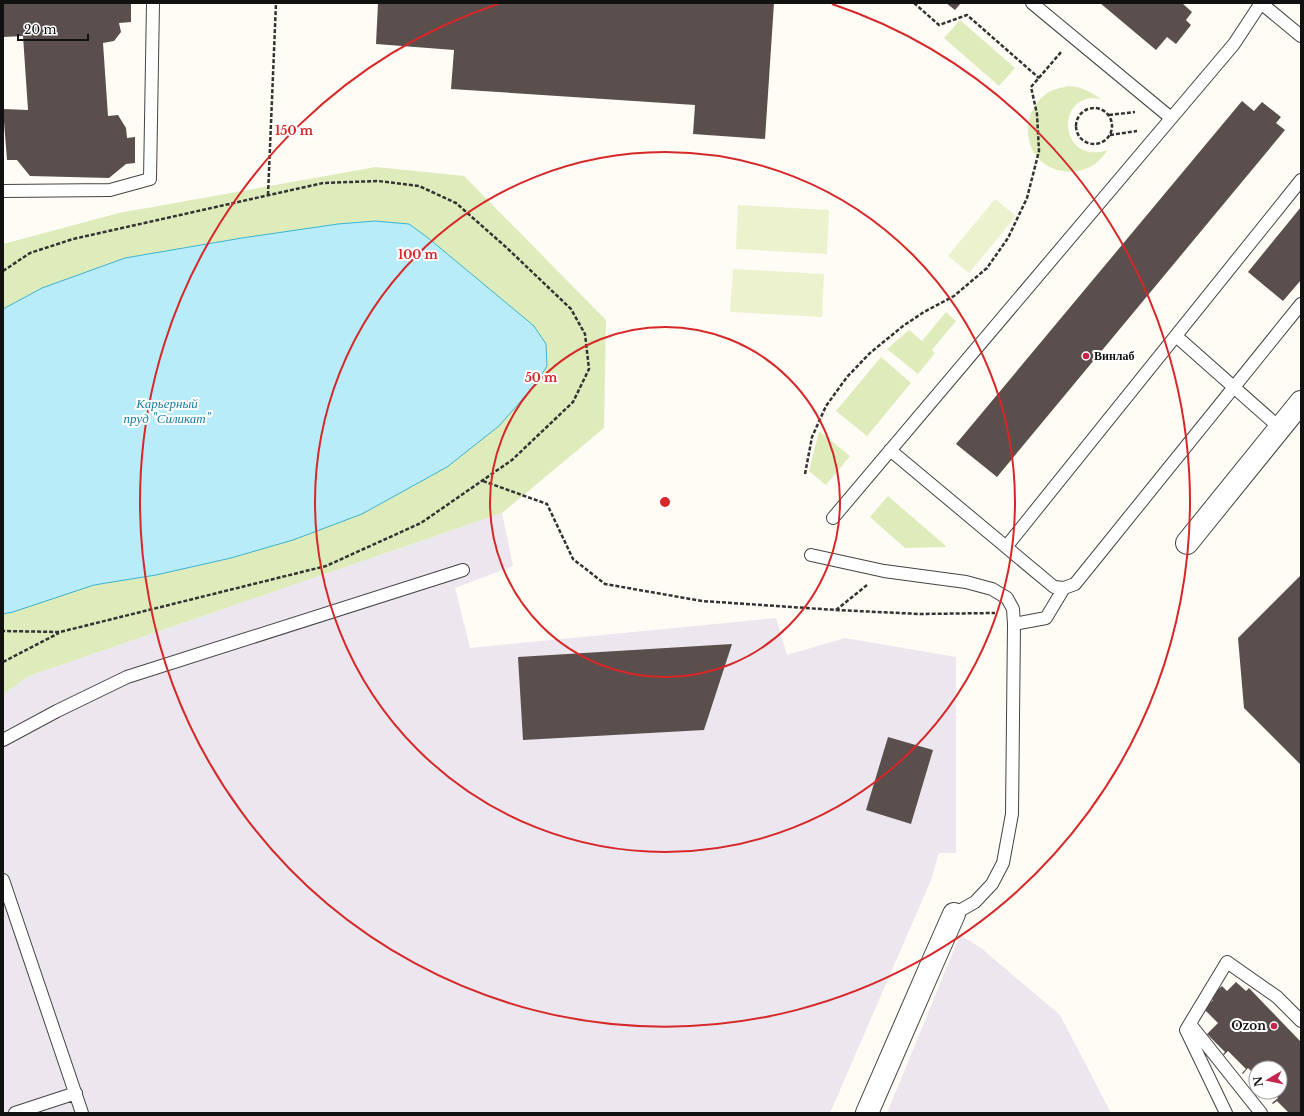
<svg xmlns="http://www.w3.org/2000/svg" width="1304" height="1116" font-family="'Libre Baskerville',serif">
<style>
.industrial{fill:#ece6ef}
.green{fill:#deecbc}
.pitch{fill:#edf2ce}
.water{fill:#b8ecf8;stroke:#3db2d1}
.building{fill:#5a4f4d}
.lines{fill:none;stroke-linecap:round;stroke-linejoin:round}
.service-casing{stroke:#444;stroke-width:14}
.minor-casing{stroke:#444;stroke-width:24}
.path{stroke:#333;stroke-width:2.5;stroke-dasharray:4 2;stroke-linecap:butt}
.service{stroke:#fff;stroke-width:12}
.minor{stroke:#fff;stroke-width:22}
.ring{fill:none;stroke:#d62828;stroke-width:2}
.poi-dot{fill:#c6244a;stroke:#fff;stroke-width:1.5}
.labels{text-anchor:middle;stroke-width:4;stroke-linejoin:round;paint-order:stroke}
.poi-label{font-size:12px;font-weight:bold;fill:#111;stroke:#fff;text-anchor:start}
.water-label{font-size:13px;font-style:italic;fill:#157ea0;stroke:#fff}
.centre{fill:#d62828;stroke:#fff;stroke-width:2}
.ring-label{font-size:12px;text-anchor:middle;font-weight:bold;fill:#d62828;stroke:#fff;stroke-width:4;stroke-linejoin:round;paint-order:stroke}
</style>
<rect width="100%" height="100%" fill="#fffbf5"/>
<path class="industrial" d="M502,513L513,566L455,588L470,648L776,618L787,655L845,638L956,657V853H939L931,880L830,1113H3V694L29,676Z
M960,935L981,948L1060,1015L1111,1113H887Z"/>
<path class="green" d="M960,20L1015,68L999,86L944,38Z
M1068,86C1082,87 1090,91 1101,99C1098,99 1094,98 1091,98C1054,103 1063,165 1108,150C1103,156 1098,163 1090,167C1073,176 1050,172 1037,157C1022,137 1026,109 1046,94C1053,89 1060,88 1068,86Z
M376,167L464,176L606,320L604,428L502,513L29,676L3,694V244L119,213Z
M946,312L956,321L932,350L935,353L918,374L887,349L909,330L922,341Z
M881,357L911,383L867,436L836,411Z
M819,431L850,456L826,485L809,471Z
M888,496L947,547L905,548L870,517Z"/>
<path class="pitch" d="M995,199L1016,216L969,273L948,256Z
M738,205L829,210L827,254L736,249Z
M733,269L824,274L822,317L730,312Z"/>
<path class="water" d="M375,221L409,224L427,237L534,326L546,344L547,366L535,385L499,426L447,467L362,514L293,540L231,558L156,575L94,585L13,612L3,614V309L42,288L125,258L242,238L338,224Z"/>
<path class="building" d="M3,3H131V22L119,23L121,32L114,41L103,43L108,116L118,115L126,128L127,138L135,137V163L126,164L109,178L30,176L17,160H7L3,109L28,110L23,36L3,37Z
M378,3H774L765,139L693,134L695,105L451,89L454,50L376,44Z
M946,3H961L955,10Z
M1100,3H1182L1192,12L1186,20L1191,25L1176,44L1167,37L1156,50Z
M1242,101L1254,111L1262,102L1281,117L1276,123L1285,130L997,477L956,444Z
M1301,207V280L1283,301L1248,272Z
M1301,575V765L1244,708L1238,638Z
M732,644L704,730L523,740L518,657Z
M888,737L933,750L911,824L866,810Z
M1236,982L1246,991L1249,988L1301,1042V1113H1289L1277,1101L1273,1104L1272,1103L1278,1098L1272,1092H1280V1068H1256V1076L1248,1068L1243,1074L1242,1073L1246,1069L1228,1051L1224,1055L1223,1054L1225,1052L1207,1034L1218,1023L1204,1009L1213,1000L1210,997L1222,986L1227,991Z"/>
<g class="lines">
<g class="service-casing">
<path id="service" d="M1032,3L1171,118
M1261,3L1301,36
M3,191L110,190L150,179L153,3
M1176,336L1280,428
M890,450L1054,587L1064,588L1075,584L1301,304
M833,518L1234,44L1261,3
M1006,547L1301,180
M811,555L884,571L966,582L992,589L1007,598L1013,609L1014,624
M3,740L57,711L127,677L463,570
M3,880L82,1113
M954,914L975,902L992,884L1003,863L1012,814L1014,624L1046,618L1064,588
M1190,1024L1261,1113
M15,1113L76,1093
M1226,1113L1186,1030L1227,962L1277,997L1301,1021"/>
</g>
<g class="minor-casing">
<path id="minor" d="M1187,543L1301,402
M867,1113L931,966L954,914"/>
</g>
<path class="path" d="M914,3L939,25L967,15L1039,78
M1076 126a18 18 0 1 1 36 0a18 18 0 1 1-36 0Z
M1109,115L1135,112
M1110,135L1137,131
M268,195L276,3
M3,271L30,253L73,239L323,183L378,181L419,186L456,203L507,248L571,309L585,334L589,369L573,402L512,460L421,523L326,566L60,632L3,631
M805,474L812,437L826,406L847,377L870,353L903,326L924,312L954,296L987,268L1008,238L1027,198L1039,151L1037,114L1031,87L1062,51
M483,481L547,504L573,559L605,584L702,601L836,610L920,614L995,613
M836,610L867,585
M3,662L59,633"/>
<use href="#service" class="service"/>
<use href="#minor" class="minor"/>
</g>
<g class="ring">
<circle cx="665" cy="502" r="175"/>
<circle cx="665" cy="502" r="350"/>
<path d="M832 4A525 525 0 1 1 498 4"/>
</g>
<g class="poi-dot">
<circle cx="1086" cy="356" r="4"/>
<circle cx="1274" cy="1026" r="4"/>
</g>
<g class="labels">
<g class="poi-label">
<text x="1094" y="360">Винлаб</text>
<text x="1266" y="1030" text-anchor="end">Ozon</text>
</g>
<g class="water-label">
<text x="167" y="408">Карьерный<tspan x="167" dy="15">пруд "Силикат"</tspan></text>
</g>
</g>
<circle cx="665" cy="502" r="6" class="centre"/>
<g class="ring-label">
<text x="294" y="135">150 m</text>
<text x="418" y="259">100 m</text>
<text x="541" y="382">50 m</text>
</g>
<rect width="1304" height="1116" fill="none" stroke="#111111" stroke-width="8"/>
<g transform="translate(1268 1080) rotate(261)"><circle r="19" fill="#ffffff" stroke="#a0a0a0"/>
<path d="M0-3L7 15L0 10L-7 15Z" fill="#c6244a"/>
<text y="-6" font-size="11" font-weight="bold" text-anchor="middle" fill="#111111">N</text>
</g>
<path d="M18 34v6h70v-6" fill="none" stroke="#111111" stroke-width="2"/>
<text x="24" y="34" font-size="12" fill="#111111" stroke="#ffffff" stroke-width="3" paint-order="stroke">20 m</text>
</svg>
